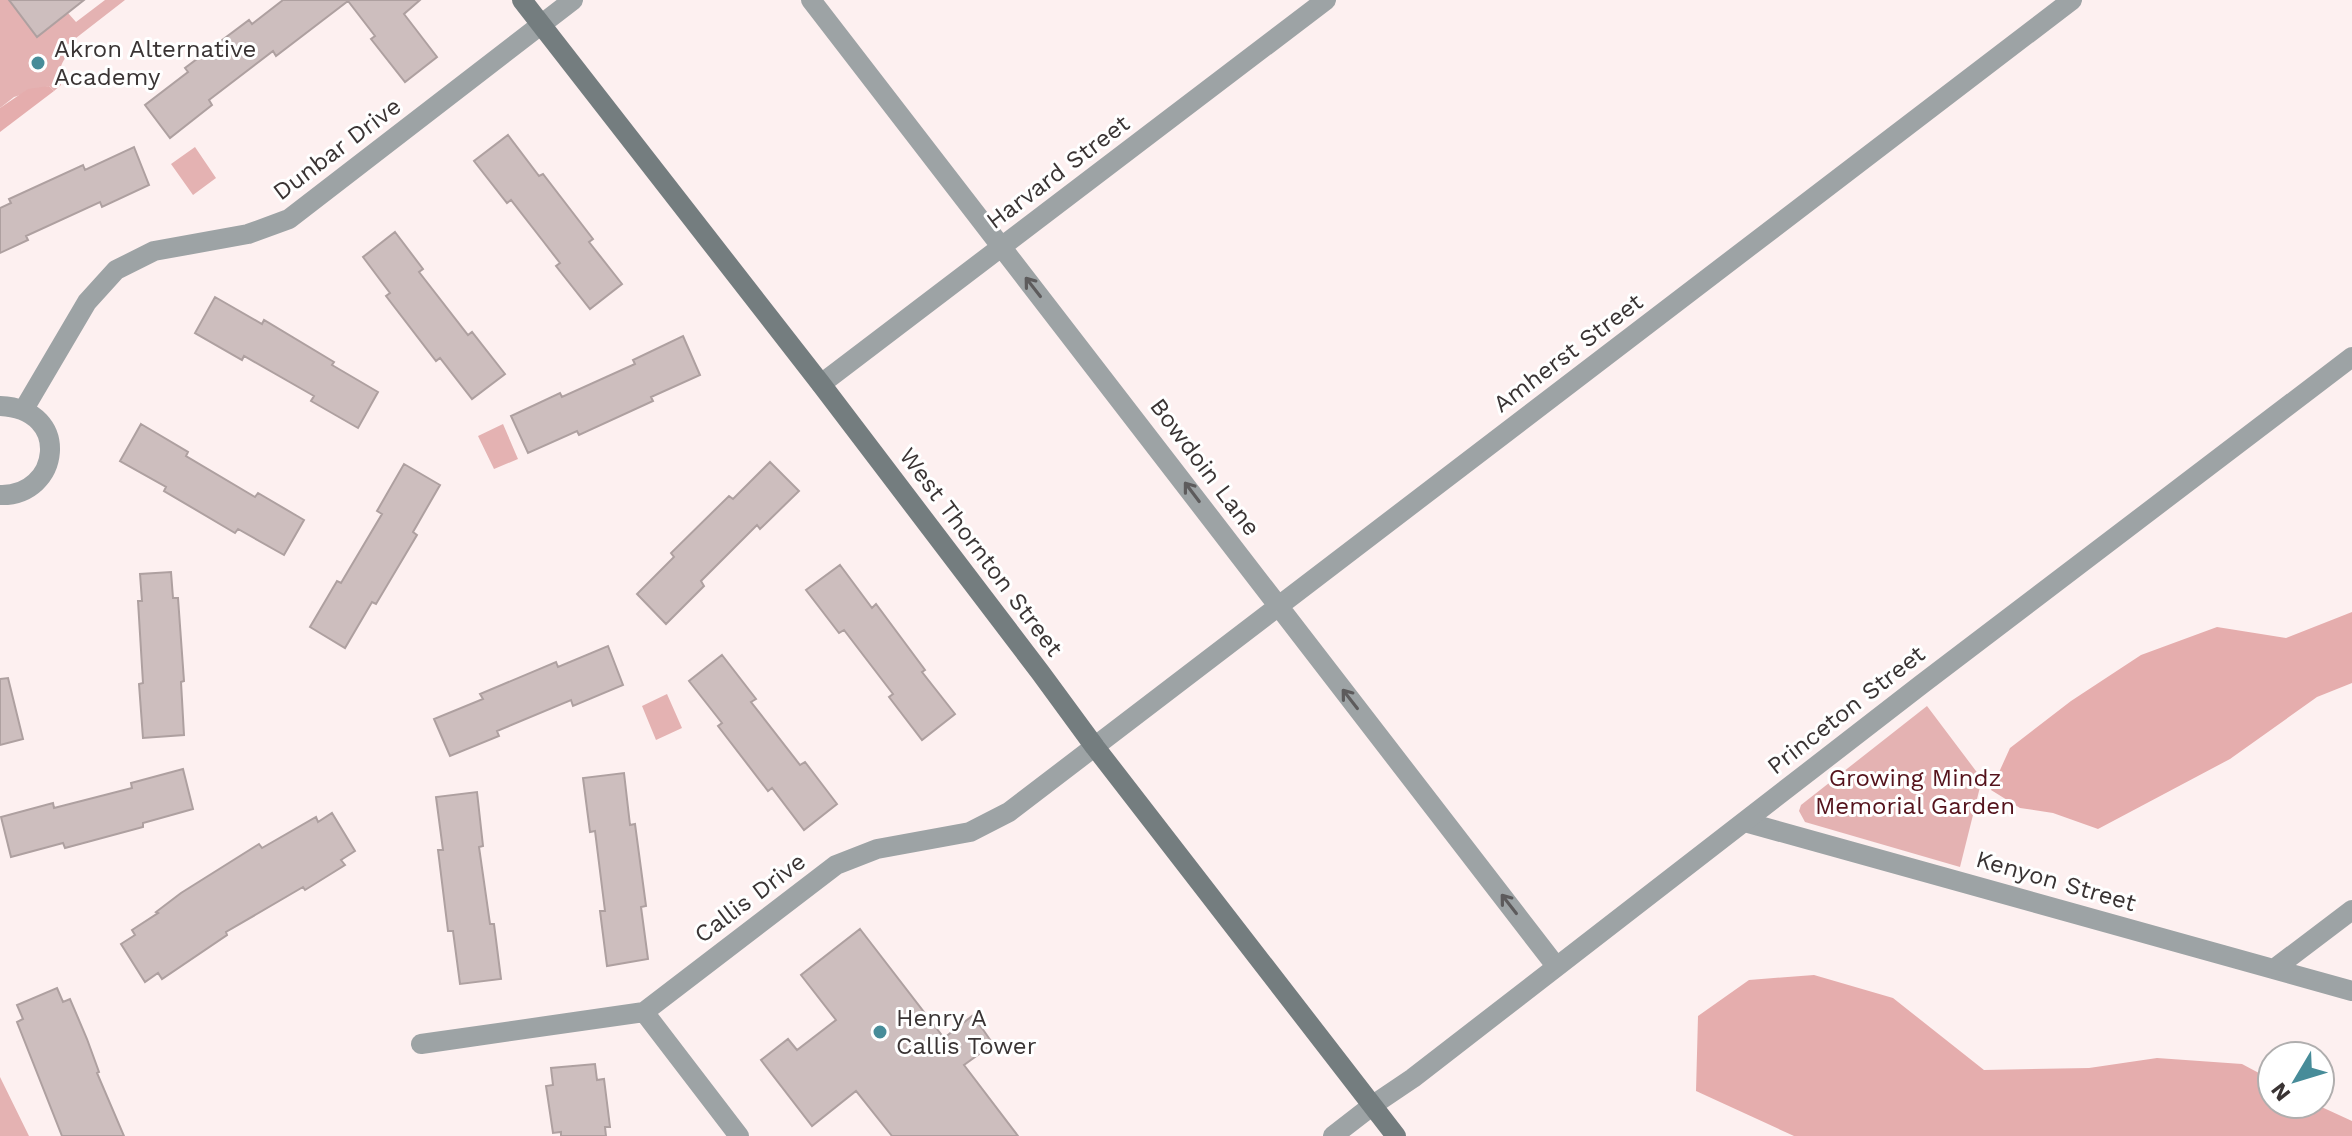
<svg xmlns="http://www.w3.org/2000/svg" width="2352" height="1136" font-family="'Work Sans',sans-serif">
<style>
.green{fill:#e4b2b2}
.forest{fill:#e5adad}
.building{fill:#cdbebe;stroke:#aea0a0;stroke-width:2}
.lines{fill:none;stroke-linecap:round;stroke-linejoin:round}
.minor{stroke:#9da3a5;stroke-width:20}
.tertiary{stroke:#9da3a5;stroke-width:20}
.secondary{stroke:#747d7f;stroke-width:20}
.oneway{stroke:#5d5b5c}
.poi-dot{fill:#478c99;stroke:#fff;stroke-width:3}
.labels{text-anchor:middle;stroke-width:6;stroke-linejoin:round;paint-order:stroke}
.poi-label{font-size:24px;fill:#3a3434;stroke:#fff;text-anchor:start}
.street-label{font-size:24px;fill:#3a3434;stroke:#fff}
.park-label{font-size:24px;fill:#55131c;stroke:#fff}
</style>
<rect width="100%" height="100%" fill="#fdf0f0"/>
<path class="green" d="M0,0H9L37,37L68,13L76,22L105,0H125L67,45L71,51C61,62 57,71 61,85L54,91L49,86L14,97L0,108Z
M195,147L216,178L193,195L171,164Z
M503,424L518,459L494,469L478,436Z
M667,694L682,728L656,740L642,706Z
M1927,706L1982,779L1960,867L1805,822L1799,811L1801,805Z
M0,1077L29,1136H0Z"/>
<path class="forest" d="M49,86L54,91L0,132V108L28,89Z
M2352,612V683L2317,697L2230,759L2098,829L2053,813L2020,808L1991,790L2010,748L2071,701L2141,655L2217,627L2286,638Z
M1814,975L1893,998L1984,1070L2089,1068L2157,1058L2242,1064L2272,1080V1104H2315L2352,1121V1136H1794L1696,1091L1698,1016L1749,980Z"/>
<path class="building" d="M9,0H84L37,37Z
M283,0H420L404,14L437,57L405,82L371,39L375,36L348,1L276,56L273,51L209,100L212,105L170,138L145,105L188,72L185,68L249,20L252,24Z
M508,135L539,176L543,174L593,239L589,242L622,284L590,309L556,266L560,263L543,241L511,200L507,203L474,161Z
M134,147L149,185L102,207L100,202L26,236L28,240L0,253V208L11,203L9,199L83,165L85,170Z
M395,232L423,269L419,272L468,335L472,332L505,374L472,399L440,358L436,361L386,296L390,293L363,257Z
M215,297L262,324L264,320L334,362L332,365L378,392L358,428L311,401L314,396L244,356L242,360L195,333Z
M683,336L700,375L651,397L653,401L579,435L577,431L528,453L511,416L560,393L562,397L635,364L633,360Z
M141,424L188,452L186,456L255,497L258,493L304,520L284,555L238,529L235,533L164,491L166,487L120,461Z
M770,462L799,491L760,529L757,525L701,581L704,586L666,624L637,594L674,557L671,553L729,496L733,499Z
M404,464L440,485L413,532L417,535L376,604L372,602L345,648L310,627L337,581L341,583L382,514L377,511Z
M840,565L872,608L876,604L925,670L922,672L955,714L922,740L889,697L893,694L844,630L839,633L806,590Z
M171,572L173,598H178L184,681L181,682L184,735L143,738L139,684L143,683L138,601H142L140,574Z
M608,646L623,685L573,706L571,700L497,731L499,736L450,756L434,719L483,699L480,694L556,662L558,667Z
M722,655L756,699L751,702L800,765L805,762L837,804L804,830L772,788L768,791L718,726L722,723L689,681Z
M8,678L23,739L0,745V679Z
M183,769L193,809L143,823V827L65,848L63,843L11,857L1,817L53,803L54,808L132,788L131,783Z
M624,773L630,825L635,824L646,906L641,907L648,959L607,966L600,911H605L595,831L590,832L583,778Z
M477,792L483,846L479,847L490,924H494L501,979L460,984L453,931H448L438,850H443L436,797Z
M332,813L355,851L341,860L345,865L305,890L303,887L226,932L227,935L162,979L158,973L145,982L121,944L135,935L132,930L158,913L156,912L181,893L259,844L262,848L316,817L318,822Z
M860,929L944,1038L972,1016L984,1031L993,1044L964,1065L1018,1136H892L856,1091L812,1126L761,1060L788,1039L797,1050L836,1020L801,975Z
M57,988L63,1002L70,999L87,1039L99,1072L97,1073L124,1136H62L17,1022L23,1019L17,1005Z
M595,1064L597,1080L604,1079L610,1127H605L606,1136H561V1132L553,1133L546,1086L553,1085L551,1068Z"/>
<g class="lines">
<path class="minor" d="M811,0L1556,966
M821,384L1326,0
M0,406C73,409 60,497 0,495
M24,409L87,302L116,270L154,251L248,234L289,219L573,0
M1745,822L2352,991
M2274,969L2352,910
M644,1012L739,1136
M421,1044L644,1012L836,865L877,849L970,832L1009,812L2072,0
M1333,1136L1373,1105"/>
<path class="tertiary" d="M1373,1105L1413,1078L1922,684L2352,357"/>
<path class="secondary" d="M522,0L821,384L1040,672L1095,747L1396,1136"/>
</g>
<defs><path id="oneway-shaft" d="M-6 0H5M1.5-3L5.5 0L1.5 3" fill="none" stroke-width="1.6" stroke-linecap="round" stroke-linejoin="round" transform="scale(2)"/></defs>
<g class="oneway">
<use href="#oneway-shaft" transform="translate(1033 287) rotate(-128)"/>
<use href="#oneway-shaft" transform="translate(1192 492) rotate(-127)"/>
<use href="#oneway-shaft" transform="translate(1350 699) rotate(-128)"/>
<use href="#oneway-shaft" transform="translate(1509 904) rotate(-128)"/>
</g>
<g class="poi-dot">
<circle cx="38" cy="63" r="8"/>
<circle cx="880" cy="1032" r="8"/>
</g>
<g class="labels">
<g class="poi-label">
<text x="54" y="57">Akron Alternative<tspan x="54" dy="28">Academy</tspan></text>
<text x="896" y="1026">Henry A<tspan x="896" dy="28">Callis Tower</tspan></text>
</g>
<g class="street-label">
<text transform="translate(337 149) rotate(-37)" y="8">Dunbar Drive</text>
<text transform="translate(1058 172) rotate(-37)" y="8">Harvard Street</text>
<text transform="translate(1568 353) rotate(-37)" y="8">Amherst Street</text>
<text transform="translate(1205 467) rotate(53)" y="8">Bowdoin Lane</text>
<text transform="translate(981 552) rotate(53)" y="8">West Thornton Street</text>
<text transform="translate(1846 710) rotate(-38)" y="8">Princeton Street</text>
<text transform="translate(2056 881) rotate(16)" y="8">Kenyon Street</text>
<text transform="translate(750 898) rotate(-37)" y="8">Callis Drive</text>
</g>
<g class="park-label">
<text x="1915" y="786">Growing Mindz<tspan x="1915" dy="28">Memorial Garden</tspan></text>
</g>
</g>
<g transform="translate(2296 1080) rotate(232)"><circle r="38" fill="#ffffff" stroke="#b0aeae" stroke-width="2"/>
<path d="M0-6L14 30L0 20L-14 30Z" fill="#478c99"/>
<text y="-12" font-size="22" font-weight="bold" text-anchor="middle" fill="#3a3434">N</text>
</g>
</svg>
